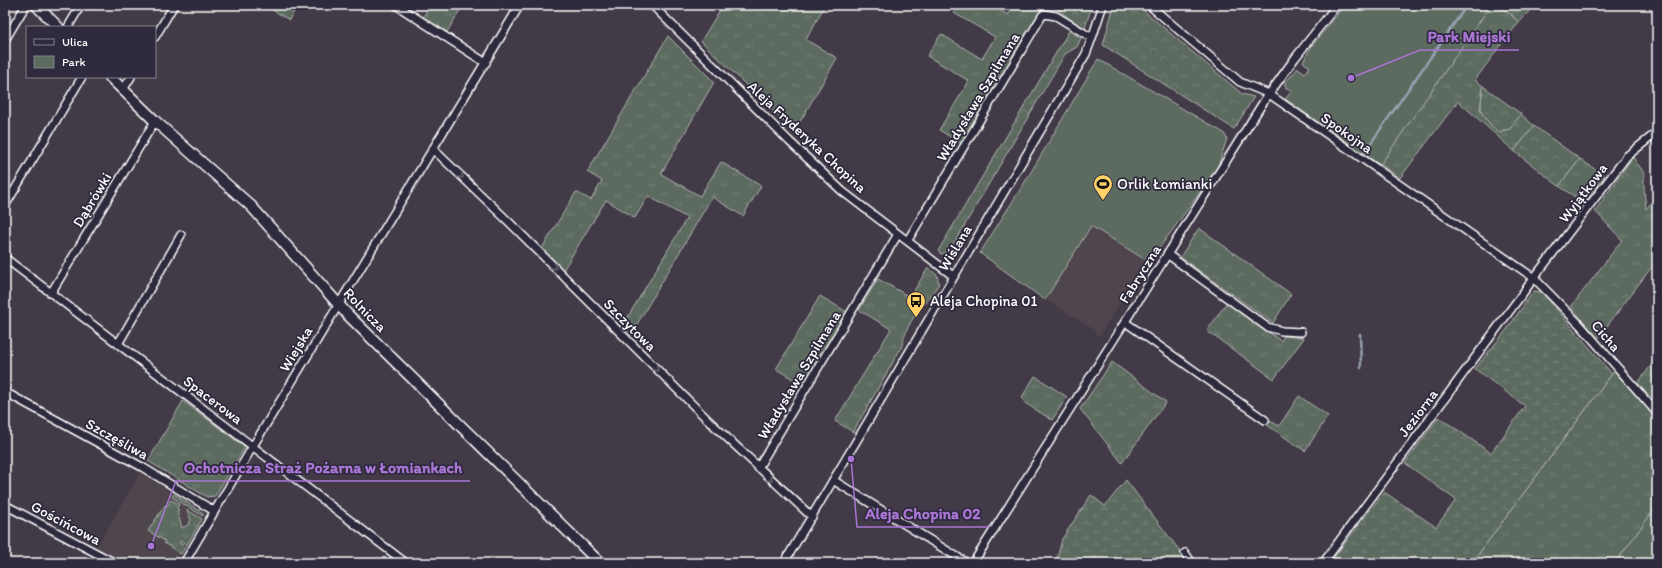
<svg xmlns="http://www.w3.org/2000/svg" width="1662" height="568" font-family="Itim,sans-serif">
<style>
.built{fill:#50454e}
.grass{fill:url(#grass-tufts);stroke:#aeb4af}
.forest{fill:url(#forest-crowns);stroke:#aeb4af}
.wetland{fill:url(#wetland-marsh);stroke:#aeb4af}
.green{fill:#5c6a5f;stroke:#aeb4af}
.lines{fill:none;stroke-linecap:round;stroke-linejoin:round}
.stream{stroke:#95a1af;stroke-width:2.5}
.street-casing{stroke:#fff;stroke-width:10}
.secondary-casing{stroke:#fff;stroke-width:13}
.street{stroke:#2f2a3d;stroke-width:7}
.secondary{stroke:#2f2a3d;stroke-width:10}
.oneway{stroke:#6d6a77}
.labels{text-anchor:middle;stroke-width:3.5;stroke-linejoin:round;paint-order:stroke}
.street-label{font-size:15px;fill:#fff;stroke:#2f2a3d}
.poi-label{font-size:15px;fill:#fff;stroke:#2f2a3d;text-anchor:start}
.leader{fill:none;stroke:#a976d5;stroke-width:1.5}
.callout-dot{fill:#a976d5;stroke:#2f2a3d;stroke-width:1.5}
.callout-label{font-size:16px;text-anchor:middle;font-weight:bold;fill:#a976d5;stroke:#2f2a3d;stroke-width:3.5;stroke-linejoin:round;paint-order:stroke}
</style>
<defs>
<pattern id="grass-tufts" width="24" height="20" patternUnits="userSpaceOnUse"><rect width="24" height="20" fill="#5c6a5f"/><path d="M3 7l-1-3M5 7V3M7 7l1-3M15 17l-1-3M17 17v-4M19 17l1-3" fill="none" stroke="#748077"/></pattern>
<pattern id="forest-crowns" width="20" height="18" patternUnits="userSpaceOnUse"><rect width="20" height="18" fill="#5c6a5f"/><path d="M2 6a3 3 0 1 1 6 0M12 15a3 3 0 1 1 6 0" fill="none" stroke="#748077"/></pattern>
<pattern id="wetland-marsh" width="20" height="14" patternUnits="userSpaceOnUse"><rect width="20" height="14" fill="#5c6a5f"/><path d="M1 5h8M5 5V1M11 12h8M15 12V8" fill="none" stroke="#748077"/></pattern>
</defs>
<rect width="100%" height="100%" fill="#423a47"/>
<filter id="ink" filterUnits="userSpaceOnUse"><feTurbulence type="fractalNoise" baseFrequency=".025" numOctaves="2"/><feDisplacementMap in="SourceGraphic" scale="8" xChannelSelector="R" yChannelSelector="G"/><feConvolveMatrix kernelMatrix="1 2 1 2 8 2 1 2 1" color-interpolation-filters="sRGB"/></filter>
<g filter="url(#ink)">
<path class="built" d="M1091,226L1147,261L1099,336L1095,333V330L1045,299Z
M140,473L204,513L174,563H125L96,548Z"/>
<path class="grass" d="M267,5H298L289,20L266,6Z
M430,5H463L447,32L423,17Z
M723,5H825L806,40L837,58L794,132L701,41Z
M958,5H992L1008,15L1014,5L1041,6L1040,13L962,144L939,130L969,81L927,56L941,34L982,59L995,37L954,13Z
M1491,5C1502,5 1512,15 1519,23L1506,38L1475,80L1483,86L1480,110L1510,129L1521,114L1534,126L1514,151L1458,101L1400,178L1380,164Z
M668,36L714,82L661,174L700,196L721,162L761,186L743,216L712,197L629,338L620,330L687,218L648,196L635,218L606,200L562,272L541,250L576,192L591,200L602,181L587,172Z
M1633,157L1644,173V188L1646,209L1657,195V260L1598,338L1571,307L1622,240L1595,211Z
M1580,159L1605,176L1584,203L1559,186Z
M1199,228L1291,294L1273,323L1180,257Z
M928,268L937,275L939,284L925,303L921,304L907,329L901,348L853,432L835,421L891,329L859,310L878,279L910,297Z
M820,296L847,312L803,385L776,369Z
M1227,302L1281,341L1284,336L1304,338L1274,379L1207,331Z
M1657,357V406L1638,383Z
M1112,362L1166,402L1122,463L1080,409Z
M1615,370L1657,419V506L1615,563H1472Z
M1035,376L1067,397L1052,420L1025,403L1022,397Z
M1299,396L1328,416L1305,451L1267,425L1270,420L1279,426Z
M183,401L245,447L215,496L207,497L148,461Z
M174,494L203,513V516L172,497Z
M171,500L179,504L177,508L179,510L177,511L182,528L188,525L191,520L187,510L202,519L187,545L181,541L179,543L186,547L181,554L164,543L165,541L148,531L165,505L167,506Z"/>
<path class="forest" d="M1052,5H1092L1085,28L1070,19Z
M1114,5H1137L1242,94L1254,97L1234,129L1103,45Z
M1496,5H1537L1530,10L1519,23L1512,15Z
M1069,31L1081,38L1077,47L1065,54L949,252L941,254L938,251Z
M1483,86L1521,114L1510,129L1498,132C1478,112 1480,113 1483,86Z
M1534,126L1580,159L1559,186L1514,151Z"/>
<path class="wetland" d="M1534,291L1542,292L1612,374L1472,563H1338L1333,559L1384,492L1436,527L1456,500L1405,463L1439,417L1491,453L1525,406L1475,369L1505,332Z
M1126,480L1189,563H1060L1057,559L1062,539L1091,495L1105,506Z"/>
<path class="green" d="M1345,5H1491L1380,165L1285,99L1292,91L1285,87V83L1298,68L1305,73L1310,67L1303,62L1311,47Z
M1098,59L1224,133L1227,139L1217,169L1149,262L1091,226L1045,300L980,253L1028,177Z
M1657,506V554L1650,563H1615Z"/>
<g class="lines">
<path class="stream" d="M1364,153L1467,5
M1360,334L1361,368"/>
<g class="street-casing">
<path id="street" d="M396,5L486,63
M652,5L790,142L842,191L953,276
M1149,5L1240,82L1269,94L1534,278L1582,327L1657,413
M68,27L81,5
M155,37L174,5
M5,40L26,5
M123,90L131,77
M433,149L509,222L708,420L812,517
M5,206L82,77
M908,240L1042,16L1044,14L1056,16L1092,38
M1167,254L1267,327L1282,331L1301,332
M5,258L406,563
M51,293L155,121
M1125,322L1265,420
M118,344L181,235
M5,392L142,467L214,511
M758,468L898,234
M833,480L967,563
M5,505L115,563
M1185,553L1192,563
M184,563L253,446L520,5
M784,563L1086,54L1092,38L1103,5
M973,563L1264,101L1295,58L1337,5
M1323,563L1534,278L1627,156L1656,133L1657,130"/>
</g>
<g class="secondary-casing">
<path id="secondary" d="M36,5L58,27
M110,77L155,121L251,206L347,314L600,563"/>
</g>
<use href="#street" class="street"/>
<use href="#secondary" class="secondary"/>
</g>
<defs><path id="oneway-chevron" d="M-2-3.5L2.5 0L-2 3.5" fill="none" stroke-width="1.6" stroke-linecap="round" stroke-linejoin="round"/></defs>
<g class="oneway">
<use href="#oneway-chevron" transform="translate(461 176) rotate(44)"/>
<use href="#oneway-chevron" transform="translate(554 267) rotate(45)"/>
<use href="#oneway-chevron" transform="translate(656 369) rotate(45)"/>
<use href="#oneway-chevron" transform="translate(770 479) rotate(43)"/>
</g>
</g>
<defs>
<g id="stadium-pin" transform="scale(1)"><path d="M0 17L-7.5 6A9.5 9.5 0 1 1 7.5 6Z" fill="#ffd166" stroke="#2f2a3d"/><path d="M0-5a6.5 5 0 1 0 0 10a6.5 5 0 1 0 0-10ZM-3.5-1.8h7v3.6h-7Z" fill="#111"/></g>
<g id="bus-pin" transform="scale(1)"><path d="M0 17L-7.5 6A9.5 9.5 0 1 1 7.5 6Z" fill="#ffd166" stroke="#2f2a3d"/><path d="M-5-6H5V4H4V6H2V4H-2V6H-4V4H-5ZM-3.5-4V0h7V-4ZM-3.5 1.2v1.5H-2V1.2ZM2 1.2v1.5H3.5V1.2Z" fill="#111"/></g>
</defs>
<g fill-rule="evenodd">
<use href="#stadium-pin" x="1103" y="184"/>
<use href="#bus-pin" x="916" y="301"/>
</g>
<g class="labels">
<g class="street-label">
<text transform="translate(978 97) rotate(-59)" y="5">Władysława Szpilmana</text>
<text transform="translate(1347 133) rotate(35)" y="5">Spokojna</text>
<text transform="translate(807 137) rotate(43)" y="5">Aleja Fryderyka Chopina</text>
<text transform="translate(1583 193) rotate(-53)" y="5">Wyjątkowa</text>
<text transform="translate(92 200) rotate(-59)" y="5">Dąbrówki</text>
<text transform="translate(955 248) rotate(-59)" y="5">Wiślana</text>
<text transform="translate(1140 274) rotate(-58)" y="5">Fabryczna</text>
<text transform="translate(365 310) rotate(46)" y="5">Rolnicza</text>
<text transform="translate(630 325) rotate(45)" y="5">Szczytowa</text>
<text transform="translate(1606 336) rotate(49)" y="5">Cicha</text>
<text transform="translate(296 349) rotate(-59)" y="5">Wiejska</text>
<text transform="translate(799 375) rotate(-59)" y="5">Władysława Szpilmana</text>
<text transform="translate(213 400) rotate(37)" y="5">Spacerowa</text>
<text transform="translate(1418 413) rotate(-53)" y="5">Jeziorna</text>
<text transform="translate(117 439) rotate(29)" y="5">Szczęśliwa</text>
<text transform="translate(66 523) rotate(28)" y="5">Gościńcowa</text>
</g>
<g class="poi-label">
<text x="1117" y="189">Orlik Łomianki</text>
<text x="930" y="306">Aleja Chopina 01</text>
</g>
</g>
<path class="leader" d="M1351 78L1420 50H1519M151 546L176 481H470M851 459L857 527H989"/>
<g class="callout-dot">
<circle cx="1351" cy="78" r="4"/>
<circle cx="151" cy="546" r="4"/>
<circle cx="851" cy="459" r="4"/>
</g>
<g class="callout-label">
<text x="1469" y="42">Park Miejski</text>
<text x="323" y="473">Ochotnicza Straż Pożarna w Łomiankach</text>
<text x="923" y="519">Aleja Chopina 02</text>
</g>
<rect width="1662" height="568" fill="none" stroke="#2f2a3d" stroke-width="20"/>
<rect x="10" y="10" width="1642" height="548" fill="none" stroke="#fff" stroke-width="1.5" filter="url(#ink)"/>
<rect x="26" y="26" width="130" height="52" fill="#2f2a3d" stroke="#827f8b"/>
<rect x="34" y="39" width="20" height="6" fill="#2f2a3d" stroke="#827f8b"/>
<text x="62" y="46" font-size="12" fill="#ffffff">Ulica</text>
<rect x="34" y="56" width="20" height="12" fill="#5c6a5f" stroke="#827f8b"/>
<text x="62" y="66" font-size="12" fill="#ffffff">Park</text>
</svg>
